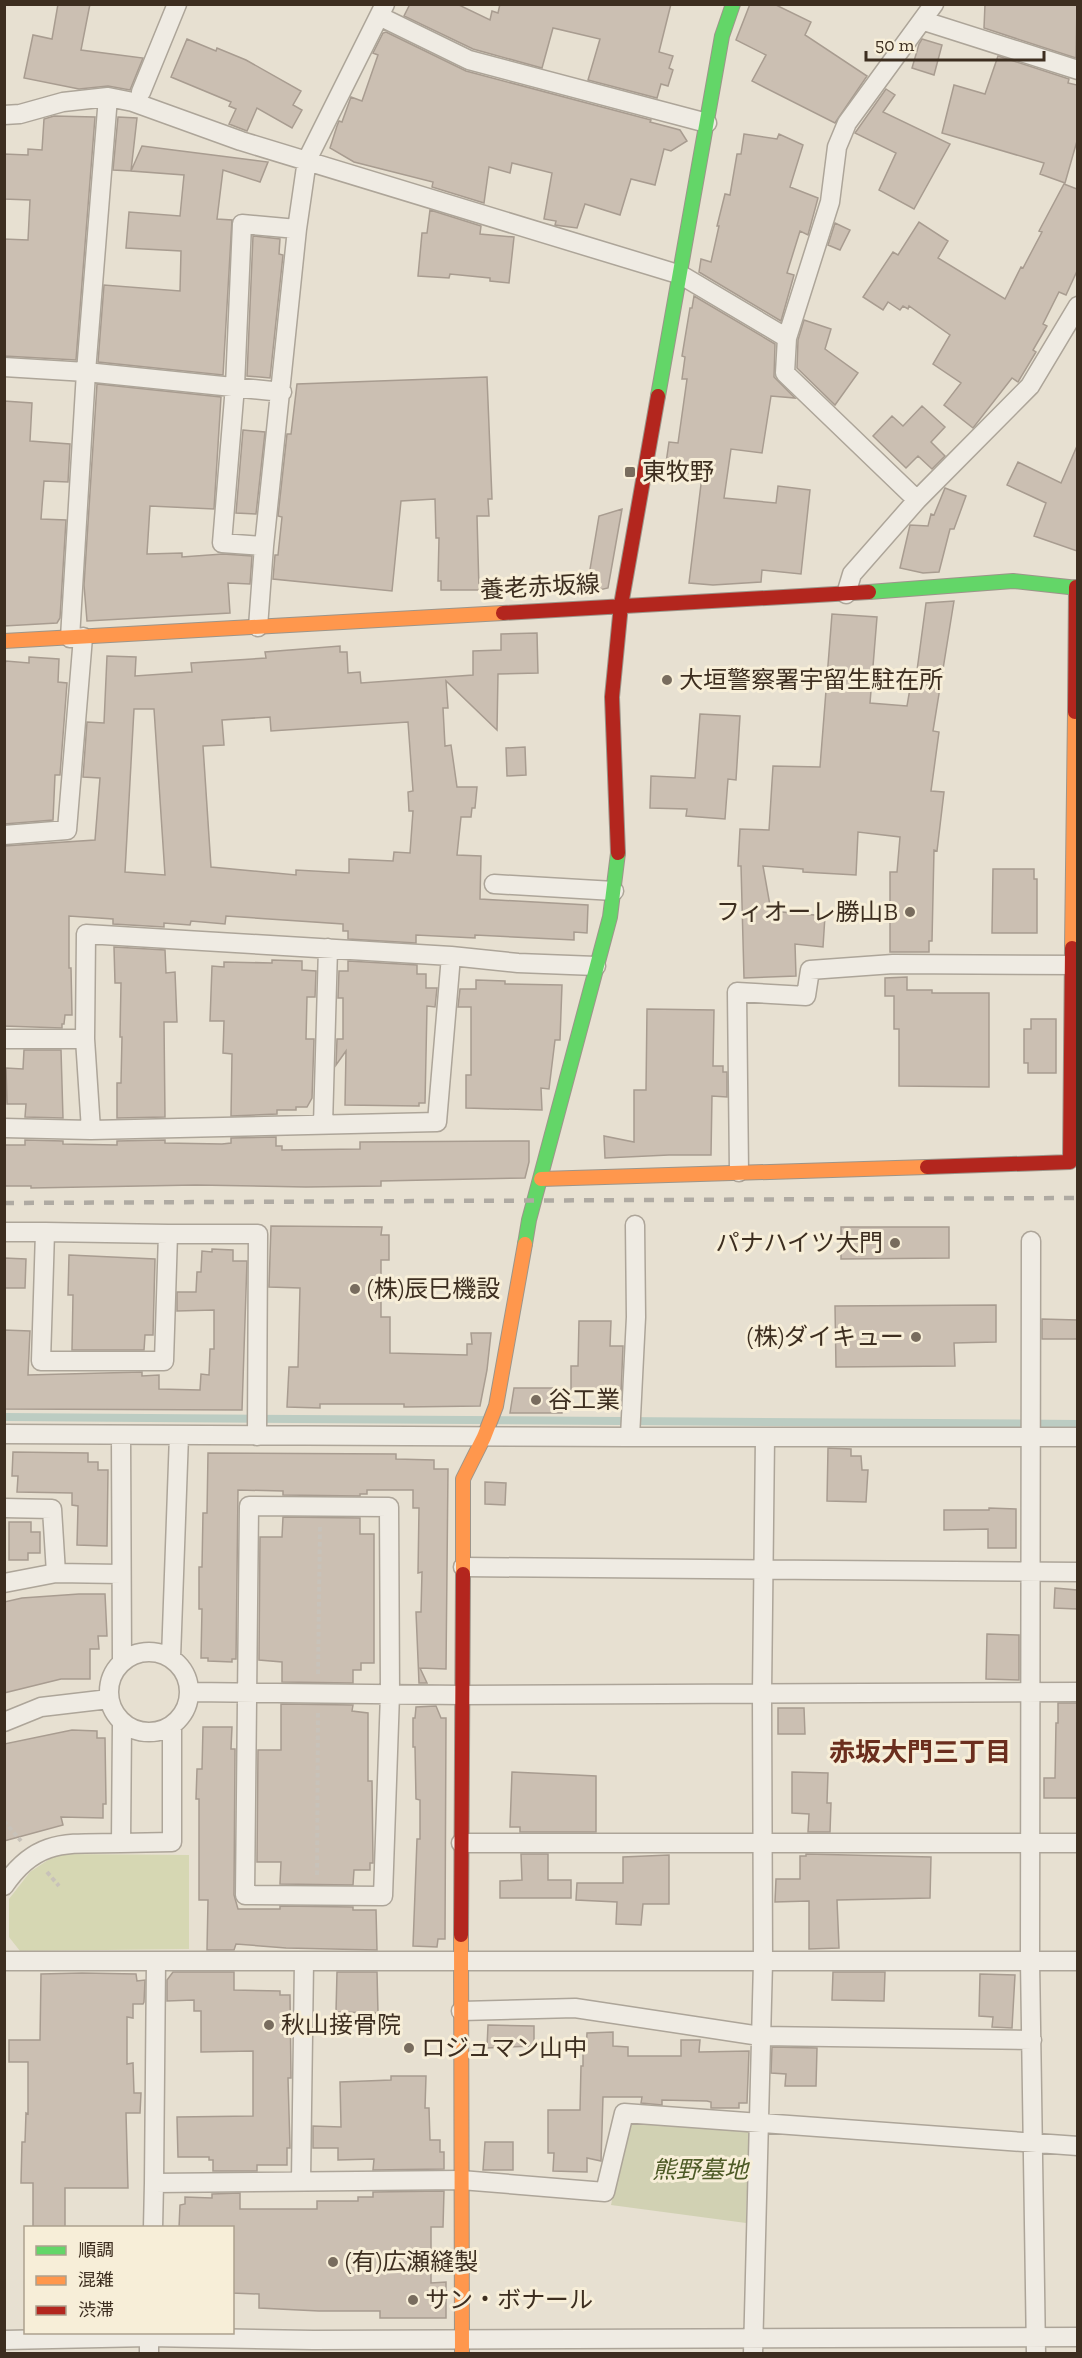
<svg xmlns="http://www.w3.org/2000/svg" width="1082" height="2358" font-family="'Zilla Slab','Noto Sans JP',serif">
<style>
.green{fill:#d6d7b3}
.cemetery{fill:#d1d1b3}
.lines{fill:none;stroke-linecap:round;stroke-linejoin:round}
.stream{stroke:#bcccc2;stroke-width:8}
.building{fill:#cbbfb2;stroke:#a89c90;stroke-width:1.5;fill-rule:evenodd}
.street-casing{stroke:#ada599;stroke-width:21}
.fast-casing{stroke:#9c958a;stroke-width:16}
.slow-casing{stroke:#9c958a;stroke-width:16}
.jam-casing{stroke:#9c958a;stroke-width:16}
.path{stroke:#c8c2b9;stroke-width:4;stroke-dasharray:4.5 3;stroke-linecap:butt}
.street{stroke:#efebe3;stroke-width:18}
.fast{stroke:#63d668;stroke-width:14}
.slow{stroke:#ff974d;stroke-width:14}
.jam{stroke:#b3261e;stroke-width:14}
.rail{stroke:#afaaa2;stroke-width:4.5;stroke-dasharray:10 10;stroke-linecap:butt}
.poi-dot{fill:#786c5e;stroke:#f7eed8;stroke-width:2}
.labels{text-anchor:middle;stroke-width:6;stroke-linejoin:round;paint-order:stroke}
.poi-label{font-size:24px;fill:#3d2e20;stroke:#f7eed8;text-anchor:start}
.street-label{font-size:24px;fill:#3d2e20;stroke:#f7eed8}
.park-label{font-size:24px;font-style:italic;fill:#4d5a26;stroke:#f7eed8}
.neighbourhood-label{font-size:26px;font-weight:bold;fill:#6b2e1e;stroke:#f7eed8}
</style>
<rect width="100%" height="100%" fill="#e7e0d1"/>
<path class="green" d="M57,1854L189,1855V1949L20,1951L9,1937V1899L30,1872Z"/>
<path class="cemetery" d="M633,2121L749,2130L746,2223L611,2205L628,2124Z"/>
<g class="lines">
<path class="stream" d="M4,1417L1078,1424"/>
</g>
<path class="building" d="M58,4H90L81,50L143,58L130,90L108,86L79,89L24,78L33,35L52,39Z
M410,4H457L490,20L492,11L498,13L500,4H671L659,52L673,56L669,68L673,70L668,86L661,84L657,98L588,80L600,39L553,28L542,68L473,49L404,16Z
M750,4H774L811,22L805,35L867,76L835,123L752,81L766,55L736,40Z
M985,4H1077L1076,58L984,28Z
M386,32L466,71L651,120L650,122L680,130L687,141L671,151L664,149L655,185L631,179L620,215L585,204L577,228L555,225L556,221L544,219L552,173L512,163L510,173L489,167L484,203L432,187L433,182L354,162L330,148L337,126L339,121L342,122L351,97L362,101L378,55L373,53L383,33Z
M187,39L216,51L217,48L246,60L301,91L293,105L302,110L292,128L257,108L247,131L229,124L236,109L229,106L231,102L171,77Z
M922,39L942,45L934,75L912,68L919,44Z
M998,56L1069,79L1068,83L1077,85V141L1065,183L1040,174L1044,163L942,133L954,85L985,94Z
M886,89L895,95L883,112L950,144L914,209L879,190L896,153L855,133Z
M54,116L95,117L76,360L4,356V239L28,240L30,200L4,199V154L28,155V149L42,150L44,119Z
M118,117L137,118L131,171L113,170Z
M744,134L777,139L779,134L803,145L790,187L818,198L808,235L800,231L787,273L794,275L781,321L699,272L701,259L711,262L719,226H717L725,194L730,195L737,154H741Z
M142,146L268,162L260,182L223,170L217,219L232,220L223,375L98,362L104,285L180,291L181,251L126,248L129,212L180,216L184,175L131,171Z
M1064,184L1077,189V271L1066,295L1059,292L1043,324L1047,326L1033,350L1036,352L1018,382L1012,378L973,428L944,405L961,383L933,364L950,335L909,306L908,309L903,306L900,310L888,302L883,310L863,297L893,252L898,255L919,222L948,241L938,258L1005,299L1021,267L1023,268L1042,232L1039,231Z
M430,210L481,226L480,234L514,237L509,283L490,281V278L450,274L449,278L418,276L422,233H427Z
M835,223L850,230L840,250L828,245Z
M253,236L280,239L279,254L283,255L270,378L247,376Z
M694,296L775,344L774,377L795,398L771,396L762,453L731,449L724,498L776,503L778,486L810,490L801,574L762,570L761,582L713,585L689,583L702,476L665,470L669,442L678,443L687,379H682L685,357L682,356L690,308H692Z
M804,320L831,329L825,349L858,373L835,405L797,368L798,340Z
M487,377L492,499H488L489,516H477L479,590H441V581H438L439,538H436L435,499L401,501L392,591L273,579L275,555H278L282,517L278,516L287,434H291L297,384Z
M97,384L221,397L214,509L150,506L147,554L182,553V557L223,554L252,556L250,584L228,583L230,613L87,621L84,585Z
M4,401L32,403L30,441L70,444L68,482L44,481L41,519L66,520L60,618L57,623L4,626Z
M922,406L945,427L931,442L945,456L932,469L918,456L906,468L873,436L892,416L903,426Z
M243,430L265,432L256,514L236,513Z
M1077,446V551L1034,536L1046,503L1007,485L1018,462L1061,483Z
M945,488L966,496L954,529H950L939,572L923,573L900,568L910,525L928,526L931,514L934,515Z
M622,509L608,588L586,593L599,516Z
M954,601L933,731L939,732L931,791L944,792L937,851L934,850L932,941H929V952H890V872H897L900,837L858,832L856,875L803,872V869L763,866L771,911L825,916L823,947L795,944L796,976L744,978L741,866H738L740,829L769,830L773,766L820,767L832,614L877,617L870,703L907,706L912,677L916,678L926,603Z
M537,633L538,673L498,674L497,730L446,681L448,708H443L445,746L451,745L457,787H477L475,808H472L471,817H461L457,855L481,856L480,899L588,905L587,933L574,932V940L475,935V938L416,935V943L348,939V931H343V924L226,916L225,924L191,921L190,925L164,923V927L113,924V919L69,916V968H71L72,1015H65L64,1024H62V1028L4,1026V846L95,840L100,778L83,777L87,722L104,723L107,656L136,657L135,676L192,672L191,663L266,658L265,652L340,646V652H347L348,673L360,672L361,683L473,675V651L501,650V634ZM134,709H154L165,875L125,872ZM270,717L271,731L408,722L413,791L408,792L409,811H413L410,853L394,852L393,861L349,859V873L296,870V875L211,867L203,746L224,745L222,720Z
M29,657L59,659L58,682L67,683L60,775H55L53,820L4,824V666L6,661L29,663Z
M700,714L740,716L736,780L728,779L725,819L686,816L687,809L650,808L651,776L695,778Z
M525,747L526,775L507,776L506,748Z
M993,869H1034V879H1037V933H992Z
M114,947L165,950L166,973L175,972L177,1022H164L165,1117L117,1118V1083H121L122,1037H120L121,983H115Z
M272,960L302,961V970L316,971L315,997H307L306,1039H314L312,1098L307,1107H296V1110H277V1114L231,1116L232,1054L223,1053L224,1021H210L212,966L224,967V962L272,963Z
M348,961L417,965V974H426V988H437L435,1007L427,1006L425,1103H419V1106L345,1105L346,1051L336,1065L337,1039H343V998H338L339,971H348Z
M907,977V990H932V993H989V1087L899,1086V1029H894V996H885V978Z
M476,980L505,981V984L562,985L560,1040H555L549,1089L541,1088L542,1110L466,1108V1075H471V1007H458L460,989H476Z
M647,1009L714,1010L713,1066H723V1072H727V1097L712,1096L711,1155H669L605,1158L604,1136L634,1142V1090H646Z
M1031,1019H1056V1073H1028V1063H1024V1029H1031Z
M24,1050H61L63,1118L25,1117L26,1104H7L6,1068L23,1069Z
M276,1137V1146H282V1150L360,1149V1142L529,1141V1162L525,1178L381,1181V1186L306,1187L196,1185L31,1188V1186H4V1145H25V1140L63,1141V1144L117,1145V1141L165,1140V1143L222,1144L231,1143V1138Z
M271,1226L382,1227L381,1235H389V1260H381V1317H390V1353L467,1355V1344H472L471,1333H491L487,1370L480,1406L404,1407V1404H320V1408L287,1407L289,1367H298L300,1288L269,1287Z
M841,1227H949V1258L841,1259Z
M212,1249L233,1250V1261H247L242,1410L4,1409V1330L30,1331L28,1375L142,1372V1376L159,1375V1389L200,1390L201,1374L209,1375L210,1349H214V1310L177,1311V1292H196L197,1272H201L202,1251L212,1252Z
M69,1255L155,1259L153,1335H145L144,1350H72L73,1295H68Z
M4,1258L26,1259L25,1288H4Z
M996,1305V1342L954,1343L955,1366L836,1367L835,1306Z
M1042,1319L1077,1320V1339H1042Z
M579,1321H611L610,1346H623L621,1394L571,1393V1366H578Z
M514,1388H562V1413H510Z
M828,1448L851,1449V1456H861L862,1470H868L866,1502L827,1501Z
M13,1452L88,1453V1462H98V1470H108L107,1546L77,1545L78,1506L72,1505V1493L17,1492L18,1476H12Z
M208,1453L396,1454V1459L434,1460V1469H448L446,1669L420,1668L427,1683H419L416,1612H421L422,1572L418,1573L419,1508H413V1490H367V1494H360V1496L283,1495V1491L238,1490L236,1659H232V1662L208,1661V1658H201L202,1609H199V1567H202L203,1513H207Z
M485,1482L506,1483L505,1505L485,1504Z
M989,1508L1016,1509V1548H988V1529L944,1530V1510H989Z
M283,1517L360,1518V1534H374V1663H361V1670H353V1683L282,1682V1662L259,1660L260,1537H282Z
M9,1522H31V1532H40V1553H28V1560H9Z
M1055,1588L1077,1590V1609L1054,1608Z
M79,1594H105L107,1636H98L99,1649H90V1679H61L4,1693V1602L22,1598Z
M987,1634L1019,1635V1680L986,1679Z
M1058,1703H1077V1798H1044V1778H1055L1056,1723H1058Z
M281,1704L353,1705L352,1711L368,1713V1781H372L373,1863H370V1870H354L353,1885L280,1884L281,1862H257L258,1750H281Z
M436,1706L441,1718H446L445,1939H438L437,1947L413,1946L417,1839H420V1800L416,1799L415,1747H413V1718H415L416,1707Z
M778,1708H804L805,1734H778Z
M203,1727H232L231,1749H235L234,1895L238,1909H280V1906L353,1907V1910H376L377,1950L286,1948L236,1944L234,1950H207L208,1900H199V1799H196L197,1769H202Z
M72,1730L97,1731V1738H105L106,1804H103V1818L61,1817L63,1825L4,1841V1744Z
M512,1772L596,1776V1832H520V1827H510Z
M792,1772L828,1773L827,1803H831L830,1832H808L809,1814L792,1813Z
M521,1854H548V1880H571V1898H500V1881L522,1880Z
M806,1854L931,1857L930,1898L837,1900L839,1948L809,1949V1901L775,1902L776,1879H800V1856H806Z
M669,1855V1904H643L641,1925L616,1924L617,1902L576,1900L577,1883H623V1857Z
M173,1972H234V1990L280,1991V1995H290L291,2078H288L290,2148H287V2165H257V2171H213V2160H209V2157H178L177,2117L253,2116V2051L201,2052V2011H194V2000L167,2001V1980Z
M337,1972H377L378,2013L336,2012Z
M833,1972H885L884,2001L832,2000Z
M82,1973L136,1974L137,1981L145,1980L144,2002L143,2004H133V2018L127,2017V2064L133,2063L134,2093H141L140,2113H126L128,2188H65V2228H33V2183H21L22,2142H25L26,2113L28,2114V2062H9V2040H40L41,1974Z
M980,1974L1015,1975L1012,2028L992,2027L993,2017L979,2016Z
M488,2025L534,2026V2046L487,2048Z
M613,2032V2046L628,2047V2056H681V2040H700L699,2052L749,2051L747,2103H739V2108H711V2102L707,2101L662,2100V2105L641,2103L642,2097H603L601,2161L587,2158V2172L553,2171L554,2153H548V2110H580L581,2066H583V2053H586L587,2033Z
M772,2047L817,2048L816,2086H785L786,2074L771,2073Z
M391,2076H426L425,2108H429L430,2140H440V2152H444V2169L373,2170L374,2159L338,2160V2148H313V2126L341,2127L340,2082L391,2080Z
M485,2142H513V2170H483Z
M444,2191L443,2227H431V2283L446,2282V2318H380V2311H319L259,2308V2294L232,2293V2228H179L180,2205L185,2204V2197L212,2198V2194L240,2193V2209H317V2201H358V2197H373V2192Z"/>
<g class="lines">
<g class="street-casing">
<path id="street" d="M379,16L469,60L707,123
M924,21L1078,70
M141,92L177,4
M4,115L20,114L63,102L108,97L133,102L241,141L681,275L787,338L830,202L837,147L847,123L934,4
M787,338L785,373L917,500
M4,367L86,372L282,392
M264,546L222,543L235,386L242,224L297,229
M846,594L852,574L917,500L1030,386L1078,306
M258,627L264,546L297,229L307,160L385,4
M70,638L86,372L108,97
M4,835L67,830L83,637
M494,884L614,891
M451,956L518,963L596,966
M4,1039H85
M323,1125L328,948
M4,1128L91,1130L437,1122L451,956L86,934L85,1039L91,1130
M739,1172L737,992L806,996L810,970L893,964L1078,965
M4,1232H45L41,1361H164L168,1234H258L257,1436
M45,1232L168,1234
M1031,1241L1030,1961L1036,2354
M4,1434L630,1437H1078
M121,1435L122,1662
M630,1437L636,1317L635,1225
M249,1506L389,1507L390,1694L383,1896L245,1895Z
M4,1508L52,1509L56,1573
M463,1567L1078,1572
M4,1583L56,1573L121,1574
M109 1692a40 40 0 1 1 80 0a40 40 0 1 1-80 0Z
M171,1658L179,1435
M190,1692L463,1695L1078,1692
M4,1722L41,1707L109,1699
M122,1723L121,1843L172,1842V1726
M461,1843H1078
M4,1886C37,1837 69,1844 121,1843
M4,1961H1078
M461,2011L575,2008L760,2036L1032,2040
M301,2181L304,1961
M154,2183L156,1961
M153,2228L154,2183L461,2180L605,2192L624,2113L1078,2146
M149,2332V2354
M4,2340L149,2337L313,2340L1078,2337
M753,2354L763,1962L762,1693L765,1437"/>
</g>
<g class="fast-casing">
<path id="fast" d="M658,396L722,36L733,4
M869,592L1013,581L1078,588
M525,1244L529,1220L610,917L618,853"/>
</g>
<g class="slow-casing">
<path id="slow" d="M4,641L503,613
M1072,948L1075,712
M541,1179L927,1167
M463,1574V1479L484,1437L496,1406L525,1244
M461,1935L462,2354"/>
</g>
<g class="jam-casing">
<path id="jam" d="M503,613L869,592
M1075,712L1076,587
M618,853L612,697L621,605L658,396
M927,1167L1070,1162L1072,948
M461,1935L463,1574"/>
</g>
<path class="path" d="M318,1674L320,1526
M4,1821L21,1841
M47,1872L59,1886
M317,1875L318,1712"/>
<use href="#street" class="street"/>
<use href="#fast" class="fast"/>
<use href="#slow" class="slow"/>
<use href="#jam" class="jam"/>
<path class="rail" d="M4,1203L1078,1198"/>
</g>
<g class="poi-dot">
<rect x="624" y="466" width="12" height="12" rx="3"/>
<circle cx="667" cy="680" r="6"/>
<circle cx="910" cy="912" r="6"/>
<circle cx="895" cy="1243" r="6"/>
<circle cx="355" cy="1289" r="6"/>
<circle cx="916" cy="1337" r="6"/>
<circle cx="536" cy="1400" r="6"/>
<circle cx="269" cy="2025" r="6"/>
<circle cx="409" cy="2048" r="6"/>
<circle cx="333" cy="2262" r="6"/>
<circle cx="413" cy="2300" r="6"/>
</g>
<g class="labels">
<g class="poi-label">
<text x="642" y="480">東牧野</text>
<text x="679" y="688">大垣警察署宇留生駐在所</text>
<text x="898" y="920" text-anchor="end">フィオーレ勝山B</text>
<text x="883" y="1251" text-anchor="end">パナハイツ大門</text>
<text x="367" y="1297">(株)辰巳機設</text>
<text x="904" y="1345" text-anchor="end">(株)ダイキュー</text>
<text x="548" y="1408">谷工業</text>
<text x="281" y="2033">秋山接骨院</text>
<text x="421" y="2056">ロジュマン山中</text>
<text x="345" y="2270">(有)広瀬縫製</text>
<text x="425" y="2308">サン・ボナール</text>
</g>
<g class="street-label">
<text transform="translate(540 587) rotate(-3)" y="8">養老赤坂線</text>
</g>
<g class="park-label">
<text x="700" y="2178">熊野墓地</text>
</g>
<g class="neighbourhood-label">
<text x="920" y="1761">赤坂大門三丁目</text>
</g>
</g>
<rect width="1082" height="2358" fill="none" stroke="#3d2e20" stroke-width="12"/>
<rect x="24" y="2226" width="210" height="108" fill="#f7eed8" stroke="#ada18e" stroke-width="1.5"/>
<rect x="36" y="2246" width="30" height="9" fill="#63d668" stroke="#ada18e" stroke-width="1.5"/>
<text x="78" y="2256" font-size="18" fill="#3d2e20">順調</text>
<rect x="36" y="2276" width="30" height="9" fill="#ff974d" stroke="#ada18e" stroke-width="1.5"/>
<text x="78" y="2286" font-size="18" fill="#3d2e20">混雑</text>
<rect x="36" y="2306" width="30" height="9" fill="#b3261e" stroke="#ada18e" stroke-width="1.5"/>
<text x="78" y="2316" font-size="18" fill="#3d2e20">渋滞</text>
<path d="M866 51v9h178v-9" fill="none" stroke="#3d2e20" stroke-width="3"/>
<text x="875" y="51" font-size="18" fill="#3d2e20" stroke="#f7eed8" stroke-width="4.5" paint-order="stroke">50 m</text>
</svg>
